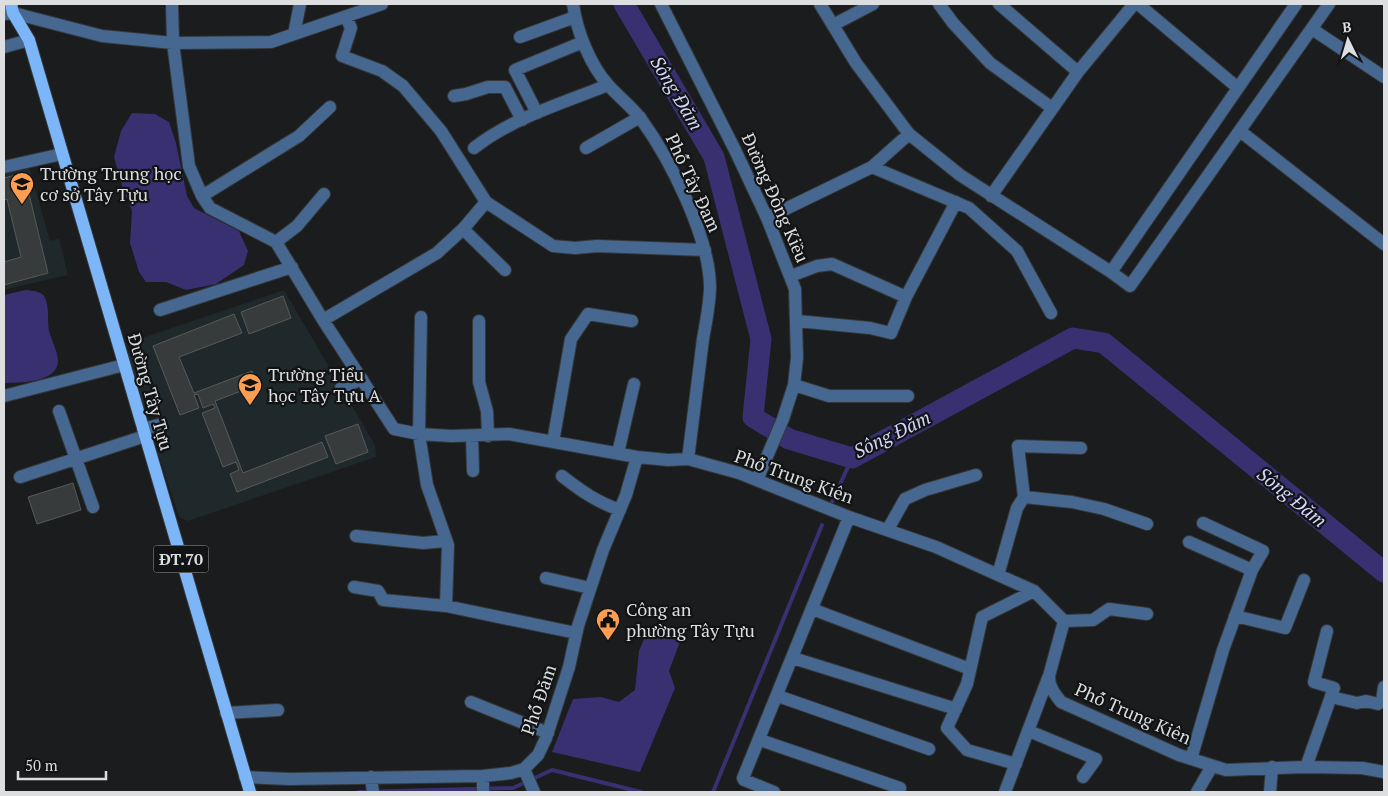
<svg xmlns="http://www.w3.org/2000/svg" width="1388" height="796" font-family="'PT Serif',serif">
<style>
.built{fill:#1f282b}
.water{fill:#383070}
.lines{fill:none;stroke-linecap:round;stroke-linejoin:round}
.stream{stroke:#383070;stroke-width:4}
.river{stroke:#383070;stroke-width:21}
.building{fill:#383b3b;stroke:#575a5a}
.minor-casing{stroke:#353738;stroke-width:14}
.major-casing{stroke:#353738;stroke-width:14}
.minor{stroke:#466890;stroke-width:12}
.major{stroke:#7cb5f8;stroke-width:12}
.labels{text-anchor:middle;stroke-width:4.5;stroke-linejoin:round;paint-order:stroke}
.shield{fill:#111314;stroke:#a0a1a2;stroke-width:1}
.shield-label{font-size:16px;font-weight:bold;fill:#dddedf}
.poi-label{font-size:18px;fill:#dddedf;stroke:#111314;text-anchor:start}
.street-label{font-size:18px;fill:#dddedf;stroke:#111314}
.water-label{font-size:19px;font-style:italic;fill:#d6d6fe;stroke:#111314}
</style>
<rect width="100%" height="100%" fill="#1a1c1d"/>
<path class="built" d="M29,166L50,241L59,238L68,275L4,290V171Z
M284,290L375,445L376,457L188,521L179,517L158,453L162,440L158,425L152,408L142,404L127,355L133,341Z"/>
<path class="water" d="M132,113L155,114L169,122L176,143L187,196L194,208L239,231L248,251L244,265L216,284L186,290L166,282H146L139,272L130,243L132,211L123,189L114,157L121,131Z
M26,290C33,291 40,291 44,296C50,306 47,320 49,331C52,341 57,350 58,360C59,383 19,383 4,383V295Z
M649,627L684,631L669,671L675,688L640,772L552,752L573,699L601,697L619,702L635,690L639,651Z"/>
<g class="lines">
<path class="stream" d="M832,502L852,458
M359,792L513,788L552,770L641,792
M713,792L822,525"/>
<path class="river" d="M624,4L714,157L761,339L753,417L789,439L852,458L1073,338L1104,343L1384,572"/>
</g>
<path class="building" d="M24,173L48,273L4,285V262L21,257L7,199L4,200V178Z
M283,296L291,318L249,334L241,312Z
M234,314L242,333L179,357L194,393L252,371L257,385L215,401L243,473L322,442L328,457L237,492L230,474L239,470L236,462L223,467L202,413L215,408L213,404L203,408L198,394L194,395L199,408L180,415L153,346Z
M358,424L368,452L336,464L325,436Z
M73,483L81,510L37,524L28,497Z"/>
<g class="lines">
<g class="minor-casing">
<path id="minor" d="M172,4L173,43L189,166L202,196L210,208L276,242L323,320L394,429L419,434L451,436L509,434L637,457L668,460L688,459L739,473L849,517L936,547L1034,591L1064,621L1049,676C1049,687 1054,693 1061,702L1179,755L1226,770L1306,767L1362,768L1384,772
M573,4C577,32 590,65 609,86C619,97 632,107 641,119C670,159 709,236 710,286C710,303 706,322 703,339C698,379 693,419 688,459
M661,4L735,150L767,218L795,289L797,358L794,385L783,419L757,480
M820,4L856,63L909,134L960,175L1111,272L1130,286L1329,4
M939,4L953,23L990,63L1052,108
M999,4L1078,72
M1138,4L1238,88
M4,14L13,13L102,36L173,43L271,42L382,4
M346,17L351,28L342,56L382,71L403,86L441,131L486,202L553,246L575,248L597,246L705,250
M833,25L873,4
M1312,29L1384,77
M294,34L300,4
M520,37L575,17
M4,47L29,40
M454,96L466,94L488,87H505L522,120
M537,113L515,70L583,42
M1240,131L1384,244
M474,148C512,118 563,103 608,85
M586,148L640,117
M4,167L62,154
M872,167L969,208L1017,251L1051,313
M202,196L299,136L330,107
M991,196L1078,72L1134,4
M767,218L872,167L909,134
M463,229L505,270
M276,242L297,226L324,194
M1111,272L1296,4
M791,276L817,266L832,264L906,297
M160,310L292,267
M421,317L419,434L427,485L448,545L446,606
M323,320L437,253L463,229L486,202
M479,321V382L487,411L488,436
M797,321L870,328L891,333L906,297L956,202
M794,385L829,396H908
M341,388L362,379
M4,396L124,365
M59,411L93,507
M143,429L158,425
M472,436L473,471
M553,442L571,339L588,314L632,321
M618,453L634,384
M562,476C581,491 597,502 620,510
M20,477L145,436
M1024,497L1072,502L1104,509L1147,524
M888,529L905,499L925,490L976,475
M356,536L423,543L446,541
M1189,542L1252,570
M998,575L1017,508L1024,497L1018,446L1081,448
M546,578L590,588
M354,587L378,591L383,600L446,606L576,633
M812,609L970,669
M1235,616L1285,628L1304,580
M1064,621L1093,620L1109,609L1147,614
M793,658L956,709
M778,696L929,749
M1331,697L1357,703L1366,701L1378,704L1382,701L1384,687
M471,702L548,733
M226,713L278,710
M1029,731L1096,759L1083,777
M760,740L900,788
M1191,759L1223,650L1252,570L1263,551L1203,523
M1016,764L967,750L947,728L967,684L982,617L1034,591
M1306,767L1334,688L1314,682L1327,631
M524,769L534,792
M483,776V792
M245,777L289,779L483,776L511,773L524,769L538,755L546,738L569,667L578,626L603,550L626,495L637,457
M371,777L373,792
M774,792L744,780L743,778L849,517
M1005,792L1048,678
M1197,792L1212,766
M1270,792L1272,767"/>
</g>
<g class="major-casing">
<path id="major" d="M11,4L13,13L29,40L250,792"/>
</g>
<use href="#minor" class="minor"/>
<use href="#major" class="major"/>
</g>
<defs>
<g id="school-pin" transform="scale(1.25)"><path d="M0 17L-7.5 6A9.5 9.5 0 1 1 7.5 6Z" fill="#fb9e51" stroke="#111314"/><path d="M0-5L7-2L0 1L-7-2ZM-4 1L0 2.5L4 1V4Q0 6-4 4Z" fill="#111"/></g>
<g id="civic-pin" transform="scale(1.25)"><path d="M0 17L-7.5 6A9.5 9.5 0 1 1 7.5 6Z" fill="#fb9e51" stroke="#111314"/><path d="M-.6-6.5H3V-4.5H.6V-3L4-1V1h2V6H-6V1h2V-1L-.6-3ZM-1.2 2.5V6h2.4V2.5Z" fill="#111"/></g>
</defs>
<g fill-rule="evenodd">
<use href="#school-pin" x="22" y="184"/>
<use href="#school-pin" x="250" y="385"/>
<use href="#civic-pin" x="608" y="620"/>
</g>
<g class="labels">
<rect class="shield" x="153.5" y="545.5" width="55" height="27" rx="4"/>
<g class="shield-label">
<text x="181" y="565">ĐT.70</text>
</g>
<g class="poi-label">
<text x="40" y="180">Trường Trung học<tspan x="40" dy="21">cơ sở Tây Tựu</tspan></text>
<text x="268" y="381">Trường Tiểu<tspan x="268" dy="21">học Tây Tựu A</tspan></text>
<text x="626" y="616">Công an<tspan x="626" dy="21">phường Tây Tựu</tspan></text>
</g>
<g class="street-label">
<text transform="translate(693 183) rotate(65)" y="6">Phố Tây Đam</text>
<text transform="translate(775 198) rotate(66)" y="6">Đường Đông Kiều</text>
<text transform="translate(150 392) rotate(74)" y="6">Đường Tây Tựu</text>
<text transform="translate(794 477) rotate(20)" y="6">Phố Trung Kiên</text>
<text transform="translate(539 700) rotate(-71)" y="6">Phố Đăm</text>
<text transform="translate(1133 714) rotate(24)" y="6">Phố Trung Kiên</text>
</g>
<g class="water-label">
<text transform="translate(677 93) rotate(59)" y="7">Sông Đăm</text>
<text transform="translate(892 434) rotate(-26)" y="7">Sông Đăm</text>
<text transform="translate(1292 497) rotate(39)" y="7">Sông Đăm</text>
</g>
</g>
<rect width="1388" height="796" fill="none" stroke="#dddedf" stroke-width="10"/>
<g transform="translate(1348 40) rotate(355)" stroke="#111314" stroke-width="4" paint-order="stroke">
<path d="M0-4L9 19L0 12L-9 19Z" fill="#dddedf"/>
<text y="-8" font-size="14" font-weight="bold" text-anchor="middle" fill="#dddedf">B</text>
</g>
<path d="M18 771v8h88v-8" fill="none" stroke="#dddedf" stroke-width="2.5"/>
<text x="25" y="771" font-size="15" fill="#dddedf" stroke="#111314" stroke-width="4" paint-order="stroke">50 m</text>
</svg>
